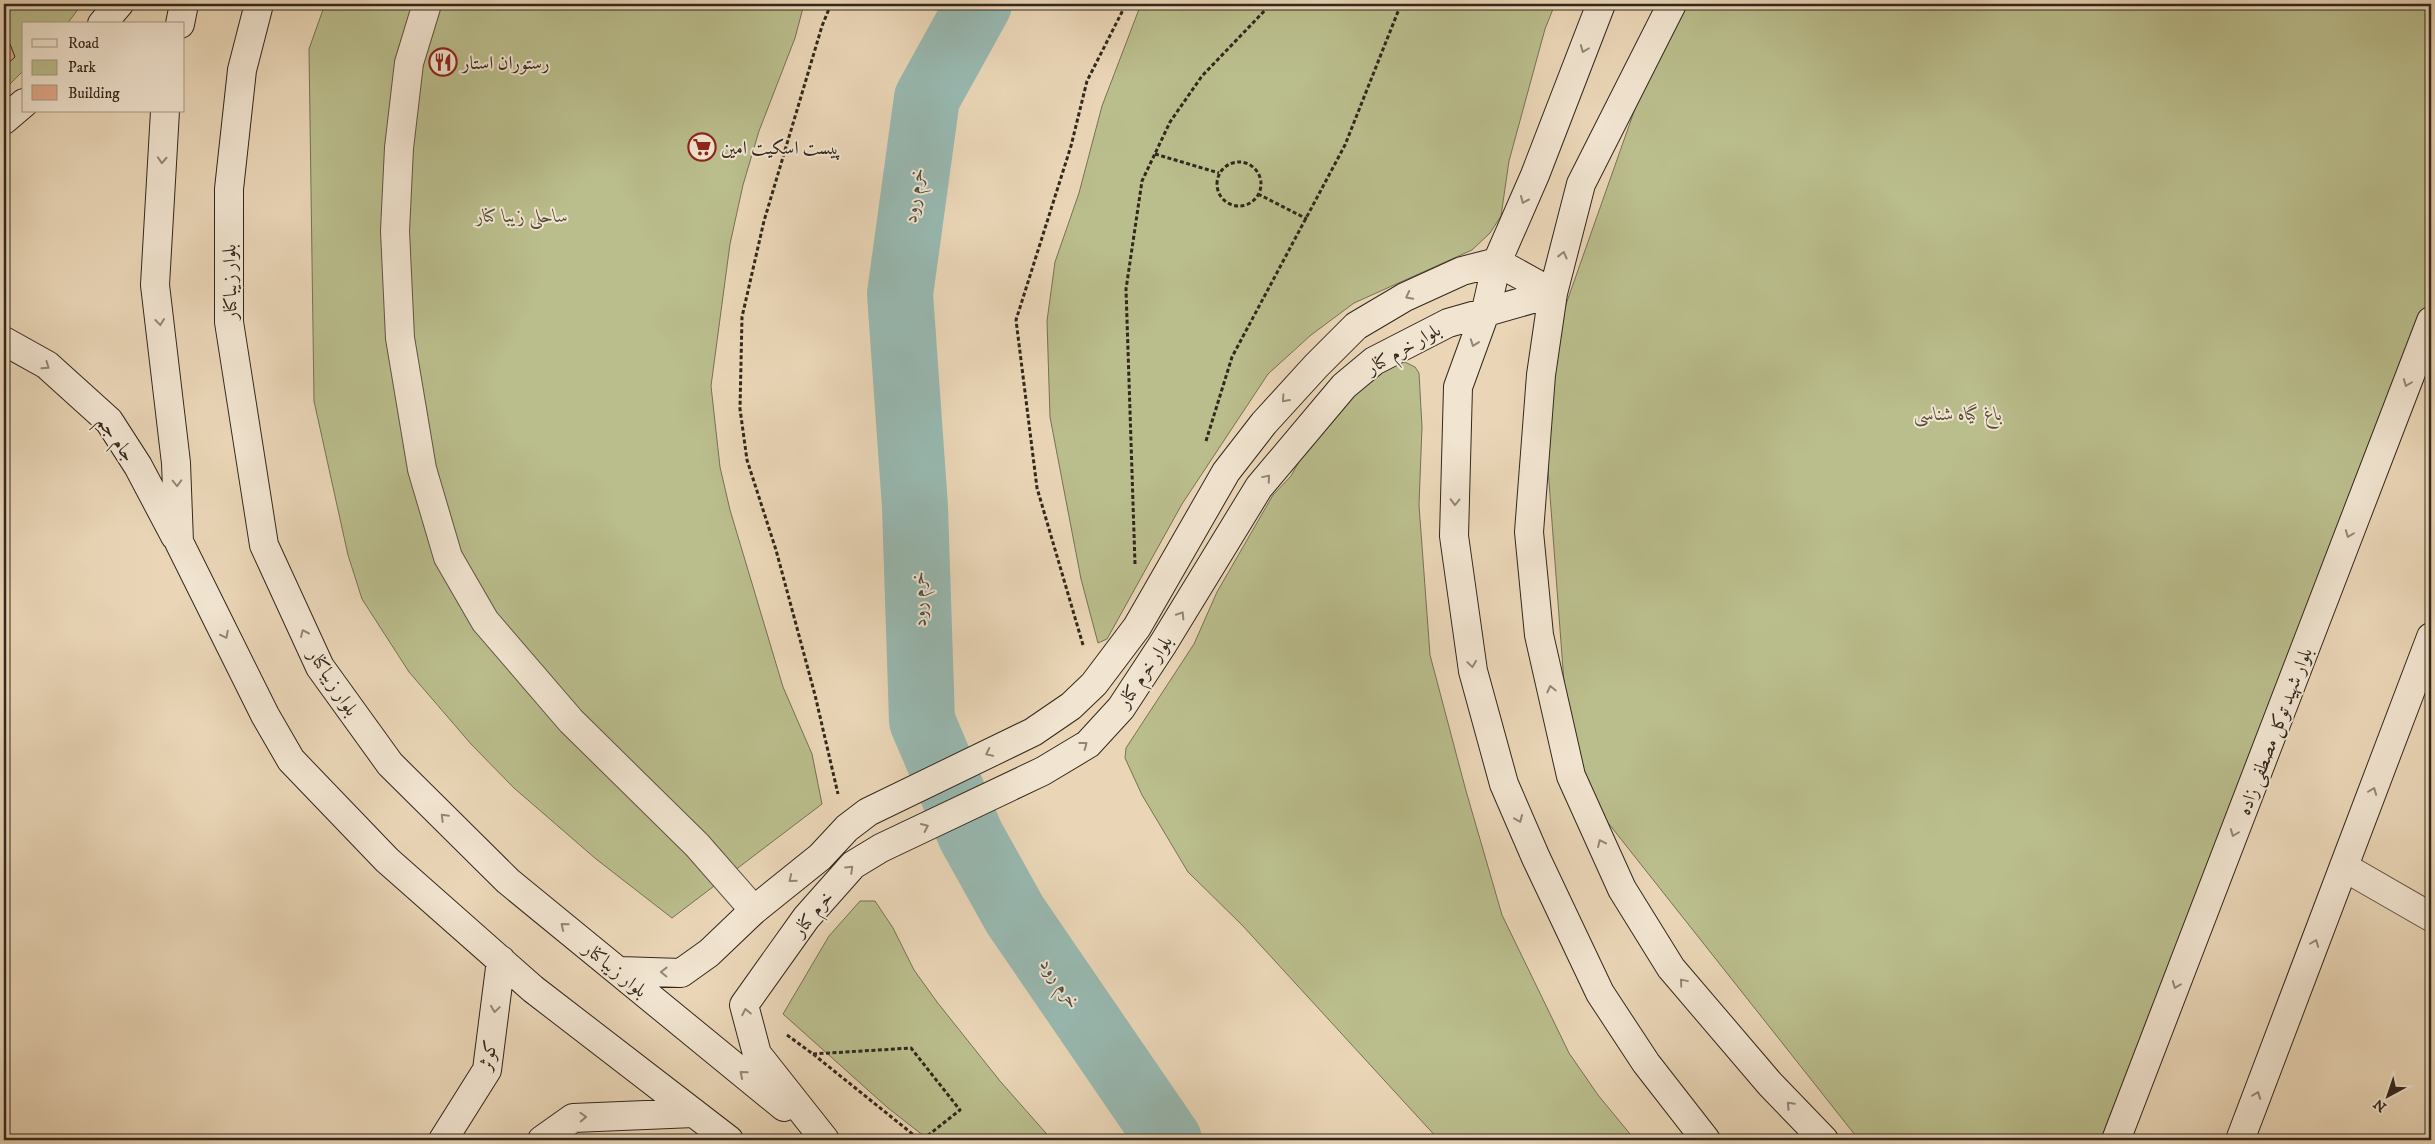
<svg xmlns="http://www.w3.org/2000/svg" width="2435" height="1144" font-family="'IM FELL DW Pica',Amiri,serif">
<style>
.green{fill:#babd8c;stroke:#767254}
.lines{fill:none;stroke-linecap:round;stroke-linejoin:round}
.river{stroke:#98b9b1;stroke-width:66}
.building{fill:#e3a98b;stroke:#32281d}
.street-casing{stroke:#605444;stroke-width:30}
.secondary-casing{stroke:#32281d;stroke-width:30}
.path{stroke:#32281d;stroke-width:3;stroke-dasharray:4 2.5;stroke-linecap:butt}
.street{stroke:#f1e4d0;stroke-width:28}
.secondary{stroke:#f1e4d0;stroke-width:28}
.oneway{stroke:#928676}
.labels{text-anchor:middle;stroke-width:4;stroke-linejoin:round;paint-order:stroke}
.poi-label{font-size:19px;fill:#32281d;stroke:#f1e4d0;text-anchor:start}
.park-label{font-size:19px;font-style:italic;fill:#544d39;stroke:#f1e4d0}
.street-label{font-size:19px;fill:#32281d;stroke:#f1e4d0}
.water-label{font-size:20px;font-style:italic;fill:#4c4c42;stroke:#f1e4d0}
</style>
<rect width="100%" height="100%" fill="#ead6b7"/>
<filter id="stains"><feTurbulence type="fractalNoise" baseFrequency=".004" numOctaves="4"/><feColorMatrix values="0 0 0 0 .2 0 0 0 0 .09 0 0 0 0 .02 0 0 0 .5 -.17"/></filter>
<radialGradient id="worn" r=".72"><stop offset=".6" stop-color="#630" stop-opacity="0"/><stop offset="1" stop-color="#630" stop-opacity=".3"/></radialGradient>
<path class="green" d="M4,4H82L67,24H24V70L4,90Z
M325,4H804L795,38L759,131L743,185L730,244L711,386L720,467L730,510L783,687L812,754L822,804L672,918L596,859L514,788L471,744L409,672L362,599L348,555L314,401L309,49Z
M1141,4H1555L1545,29L1509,161L1501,216L1490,233L1472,250L1354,303L1311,335L1268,374L1182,504L1107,639L1098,643L1081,579L1050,417L1047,321L1055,262L1079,193L1102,106Z
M1672,4H2431V314L2116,1140H1859L1571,776L1541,375Z
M1405,362L1415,367L1419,373L1422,427L1419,505L1430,655L1466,791L1502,915L1569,1053L1598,1095L1635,1140H1439L1242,925L1188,872L1142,795L1125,758L1126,748L1194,644L1217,592L1273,495L1291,476L1301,458L1365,381L1398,363Z
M860,901H875L893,928L914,970L937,1002L1000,1081L1052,1140H929L888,1108L783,1014L829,936Z"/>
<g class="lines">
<path class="river" d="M979,4L927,98L900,294L915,507L922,721L971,836L1015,915L1169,1140"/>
</g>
<path class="building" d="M4,43L10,44L15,57L5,66Z"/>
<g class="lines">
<g class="street-casing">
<path id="street" d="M427,4L409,63L399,148L395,231L400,338L422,469L448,557L485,621L571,721L697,845L754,910
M2344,867L2431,917"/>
</g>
<g class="secondary-casing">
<path id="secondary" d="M259,4L242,70L229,189V322L264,545L320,667L390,764L508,881L784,1107
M102,24L119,4
M180,24L184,4
M165,111L155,285L176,463L179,542L265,715L291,760L387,860L533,989L729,1140
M4,120L24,103
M4,341L47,365L109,421L138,466L175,536
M620,971L681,973L709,953L754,910L820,857L847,828L868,812L1033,732L1071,706L1094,684L1137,627L1226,472L1264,423L1316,366L1356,326L1405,297L1462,271L1497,262L1535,175L1601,4
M443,1140L487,1070L501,960
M542,1140L573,1118L694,1113
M825,1140L757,1054L744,1005L806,918L853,865L881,848L1043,771L1088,744L1121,708L1163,644L1259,487L1344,386L1374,361L1448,323L1553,293L1581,184L1672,4
M1706,1140L1646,1063L1600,993L1536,858L1504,784L1473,671L1454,536L1458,387L1486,310L1497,262L1553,293L1541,375L1529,532L1539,635L1571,776L1622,889L1671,968L1770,1084L1824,1140
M2116,1140L2431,321
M2240,1140L2431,637"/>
</g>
<path class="path" d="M831,4L822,26L764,221L742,317L740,409L747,460L776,550L815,695L838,794
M1155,154L1219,173
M1217 184a22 22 0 1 1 44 0a22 22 0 1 1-44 0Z
M1258,194L1307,219
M1206,441L1232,357L1345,145L1401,4
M1135,564L1126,289L1142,181L1170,122L1202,76L1271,4
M1083,645L1037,488L1016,320L1071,146L1087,81L1126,4
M787,1035L813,1054L920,1140
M813,1054L911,1048L960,1110L922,1140"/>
<use href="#street" class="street"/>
<use href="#secondary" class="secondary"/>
</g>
<defs><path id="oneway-chevron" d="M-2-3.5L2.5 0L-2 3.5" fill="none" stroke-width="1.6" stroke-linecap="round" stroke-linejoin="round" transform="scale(1.25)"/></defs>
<g class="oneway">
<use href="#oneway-chevron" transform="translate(1584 49) rotate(111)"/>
<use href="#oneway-chevron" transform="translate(162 160) rotate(93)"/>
<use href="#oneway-chevron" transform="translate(1524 200) rotate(114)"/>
<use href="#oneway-chevron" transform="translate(1563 255) rotate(-76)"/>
<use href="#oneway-chevron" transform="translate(1409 296) rotate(153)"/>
<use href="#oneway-chevron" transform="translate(160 322) rotate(83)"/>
<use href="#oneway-chevron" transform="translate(1474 343) rotate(110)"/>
<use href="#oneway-chevron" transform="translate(46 366) rotate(35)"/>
<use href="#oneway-chevron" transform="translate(2407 383) rotate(111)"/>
<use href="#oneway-chevron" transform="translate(1285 399) rotate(132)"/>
<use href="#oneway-chevron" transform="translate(1267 478) rotate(-50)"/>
<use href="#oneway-chevron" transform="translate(177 483) rotate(88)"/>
<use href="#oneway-chevron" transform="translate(1455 502) rotate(91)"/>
<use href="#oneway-chevron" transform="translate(2349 534) rotate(111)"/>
<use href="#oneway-chevron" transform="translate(1181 615) rotate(-58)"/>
<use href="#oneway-chevron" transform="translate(304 633) rotate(-114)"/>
<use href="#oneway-chevron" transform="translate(225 635) rotate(63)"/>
<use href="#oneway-chevron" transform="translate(1472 664) rotate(82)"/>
<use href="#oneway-chevron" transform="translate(1551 689) rotate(-103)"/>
<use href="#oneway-chevron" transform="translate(1084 745) rotate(-37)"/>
<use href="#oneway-chevron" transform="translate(989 753) rotate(154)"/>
<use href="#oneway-chevron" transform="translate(2373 791) rotate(-69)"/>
<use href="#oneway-chevron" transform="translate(444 817) rotate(-135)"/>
<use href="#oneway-chevron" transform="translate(1519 819) rotate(67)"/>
<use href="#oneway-chevron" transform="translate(925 827) rotate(-25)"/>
<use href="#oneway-chevron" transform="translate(2234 833) rotate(111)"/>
<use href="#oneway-chevron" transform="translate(1601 843) rotate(-115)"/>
<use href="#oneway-chevron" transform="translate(850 869) rotate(-44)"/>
<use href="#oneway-chevron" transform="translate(792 879) rotate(141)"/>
<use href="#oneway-chevron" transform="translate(564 926) rotate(-141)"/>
<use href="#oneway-chevron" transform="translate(2315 943) rotate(-69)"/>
<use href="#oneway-chevron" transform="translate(664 972) rotate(-179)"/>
<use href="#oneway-chevron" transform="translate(1683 982) rotate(-130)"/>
<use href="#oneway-chevron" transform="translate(2176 985) rotate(111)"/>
<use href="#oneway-chevron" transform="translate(495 1009) rotate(98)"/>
<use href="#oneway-chevron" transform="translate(746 1012) rotate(-101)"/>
<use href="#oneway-chevron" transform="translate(743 1074) rotate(-140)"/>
<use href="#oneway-chevron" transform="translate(2257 1095) rotate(-69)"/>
<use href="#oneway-chevron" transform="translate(1790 1105) rotate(-134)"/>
<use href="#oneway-chevron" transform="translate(583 1117) rotate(-2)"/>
</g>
<defs>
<g id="restaurant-ring" transform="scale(1.4375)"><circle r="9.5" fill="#f1e4d0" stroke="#8f2418" stroke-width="1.5"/><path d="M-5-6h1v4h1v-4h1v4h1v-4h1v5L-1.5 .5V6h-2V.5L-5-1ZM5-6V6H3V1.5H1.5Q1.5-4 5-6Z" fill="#8f2418"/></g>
<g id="supermarket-ring" transform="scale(1.4375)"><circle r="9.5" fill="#f1e4d0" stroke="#8f2418" stroke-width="1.5"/><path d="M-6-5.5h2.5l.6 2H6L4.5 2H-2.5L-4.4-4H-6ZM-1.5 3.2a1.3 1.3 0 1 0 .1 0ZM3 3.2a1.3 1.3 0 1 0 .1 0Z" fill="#8f2418"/></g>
</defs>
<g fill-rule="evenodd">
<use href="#restaurant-ring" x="443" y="62"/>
<use href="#supermarket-ring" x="702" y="147"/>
</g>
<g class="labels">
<g class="poi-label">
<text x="462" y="69">رستوران استار</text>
<text x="721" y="154">پیست اسکیت امین</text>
</g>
<g class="park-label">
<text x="522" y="222">ساحلی زیبا کنار</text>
<text x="1958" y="420">باغ گیاه شناسی</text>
</g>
<g class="street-label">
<text transform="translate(229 282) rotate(-91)" y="7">بلوار زیباکنار</text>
<text transform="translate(1403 348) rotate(-30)" y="7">بلوار خرم کنار</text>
<text transform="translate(117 438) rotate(54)" y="7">جام جم</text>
<text transform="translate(1144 671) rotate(-56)" y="7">بلوار خرم کنار</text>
<text transform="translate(334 682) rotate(57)" y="7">بلوار زیباکنار</text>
<text transform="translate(2274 731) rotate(-69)" y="7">بلوار شهید توکل مصطفی زاده</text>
<text transform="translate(812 913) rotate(-51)" y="7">خرم کنار</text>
<text transform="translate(616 969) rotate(39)" y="7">بلوار زیباکنار</text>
<text transform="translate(487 1055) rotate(-77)" y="7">کوثر</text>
</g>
<g class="water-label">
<text transform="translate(913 195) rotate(-82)" y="7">خرم رود</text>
<text transform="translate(918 599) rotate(-92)" y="7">خرم رود</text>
<text transform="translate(1061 983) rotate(56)" y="7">خرم رود</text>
</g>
</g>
<rect width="2435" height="1144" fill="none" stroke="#ead6b7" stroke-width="20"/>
<rect x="5" y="5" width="2425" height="1134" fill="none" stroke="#32281d" stroke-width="2.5"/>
<rect x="10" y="10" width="2415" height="1124" fill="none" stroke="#32281d"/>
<rect x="22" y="22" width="162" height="90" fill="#f1e4d0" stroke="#a59988"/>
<rect x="32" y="39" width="25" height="8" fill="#f1e4d0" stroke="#a59988"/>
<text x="68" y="48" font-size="15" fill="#32281d">Road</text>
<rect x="32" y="60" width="25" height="15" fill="#babd8c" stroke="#a59988"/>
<text x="68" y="72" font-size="15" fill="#32281d">Park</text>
<rect x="32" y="85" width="25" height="15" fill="#e3a98b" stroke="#a59988"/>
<text x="68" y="98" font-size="15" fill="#32281d">Building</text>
<g transform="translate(2388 1096) rotate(220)" stroke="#f1e4d0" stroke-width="4" paint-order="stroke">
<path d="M0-4L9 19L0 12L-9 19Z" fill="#32281d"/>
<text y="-8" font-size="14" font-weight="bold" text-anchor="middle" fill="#32281d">N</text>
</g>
<rect width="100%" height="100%" filter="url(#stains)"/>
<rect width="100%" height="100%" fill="url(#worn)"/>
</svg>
